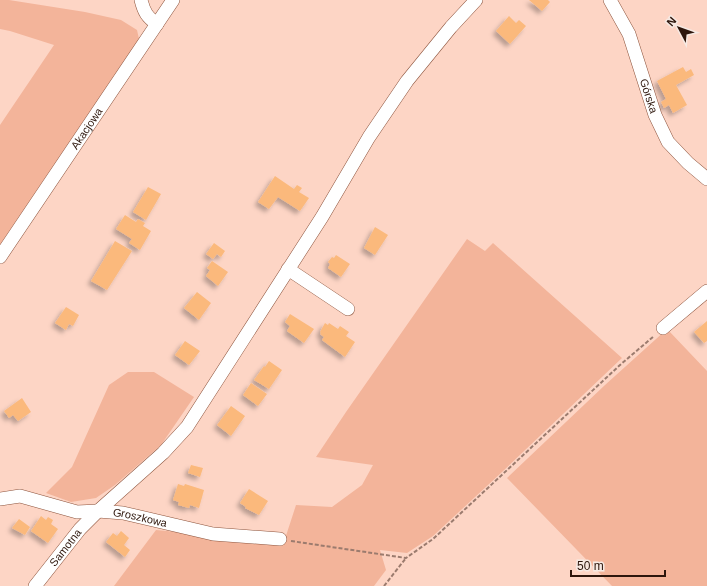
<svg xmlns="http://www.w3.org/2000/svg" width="707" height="586" font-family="Helvetica,sans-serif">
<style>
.green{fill:#f3b49a}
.building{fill:#fbb97c;filter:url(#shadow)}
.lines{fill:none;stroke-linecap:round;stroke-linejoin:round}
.minor-casing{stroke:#8d543d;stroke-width:14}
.path{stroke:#9b7b6e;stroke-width:2;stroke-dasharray:4 2;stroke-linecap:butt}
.minor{stroke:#fff;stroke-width:13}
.labels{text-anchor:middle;stroke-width:3;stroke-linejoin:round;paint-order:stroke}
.street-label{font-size:11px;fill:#2d160c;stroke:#f6e9e3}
</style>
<defs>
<filter id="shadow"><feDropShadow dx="-3.5" dy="3.5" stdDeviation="2" flood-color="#0004"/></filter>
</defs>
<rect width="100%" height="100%" fill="#fdd5c5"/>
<path class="green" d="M0,0H9L85,12L121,20L137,30L139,39L0,245V125L54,45L10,31L0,29Z
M467,239L485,251L493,243L622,358L502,472L433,536L407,553L380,550L386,570L374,586H114L156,530L284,542L296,505L332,507L362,485L373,465L316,457L346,412Z
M666,330L669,331L707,371V586H612L507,478L605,385Z
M128,372H154L194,397L161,445L115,485L96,498L71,502L46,493L72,467L109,385Z"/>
<path class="building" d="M529,0H548L550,2L542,11Z
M509,16L516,23L519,20L526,26L510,44L496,31Z
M683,67L686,72L691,69L694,75L676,85L687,105L673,113L669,105L664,108L661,102L666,99L657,81Z
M275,176L294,189L297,185L302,188L299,192L309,198L300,211L278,197L269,209L258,202Z
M148,187L161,194L146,220L133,212Z
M125,215L136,222L138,219L145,223L143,226L151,231L140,250L129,243L132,239L116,229Z
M375,227L388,235L375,255L364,248Z
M115,241L132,251L107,290L91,281Z
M214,243L225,251L221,257L217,254L213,259L206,254Z
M336,255L350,264L341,277L328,268L330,264L328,262L332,257L334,258Z
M212,261L228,272L218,286L206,276L210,270L207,268Z
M197,292L211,303L199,320L184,308Z
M66,307L79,315L73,326L69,324L66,330L55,323Z
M290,314L314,329L304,343L287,331L290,326L285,322Z
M707,321V341L704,343L694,332Z
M325,323L328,325L329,323L338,329L340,326L349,332L346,336L355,342L345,357L322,340L324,337L320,334L321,333L320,332Z
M185,341L200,351L189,365L175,355Z
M269,361L282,370L269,389L254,380L264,366L265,367Z
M251,383L267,394L258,406L243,395Z
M22,398L31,412L18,421L13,415L9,418L4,411Z
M231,406L245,416L231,436L217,425Z
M191,465L203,468L200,477L188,473Z
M178,484L184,486L185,484L204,490L199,508L190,505L189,508L178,505L179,502L173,500Z
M249,489L268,501L259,515L245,508L246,507L240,503Z
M41,516L46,520L48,517L53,520L51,524L58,529L48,543L31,531Z
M19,519L30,527L25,535L12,528Z
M121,531L129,538L124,545L130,550L125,557L106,542L113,533L117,536Z"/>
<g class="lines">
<g class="minor-casing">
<g id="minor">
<path d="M141,0C144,12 147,17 157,24"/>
<path id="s1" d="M610,0L629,34L655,115L668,142L688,163L707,179"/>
<path id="s2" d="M0,257L173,0"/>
<path d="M288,269L348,309"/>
<path d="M663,328L707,291"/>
<path id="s3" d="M0,499L20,496L77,512L98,511L123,513L213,534L280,539"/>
<path id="s4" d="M35,586L80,529L98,511L163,453L187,427L322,217L369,137L407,81L451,27L476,0"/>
</g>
</g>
<path class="path" d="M291,541L406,558L433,539L620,365L654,336
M384,586L406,558"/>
<use href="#minor" class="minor"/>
</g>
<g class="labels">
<g class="street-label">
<text dy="4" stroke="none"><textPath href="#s1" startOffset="104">Górska</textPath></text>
<text dy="4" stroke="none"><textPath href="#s2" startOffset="155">Akacjowa</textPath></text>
<text dy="4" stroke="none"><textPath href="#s3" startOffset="143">Groszkowa</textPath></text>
<text dy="4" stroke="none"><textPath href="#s4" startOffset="49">Samotna</textPath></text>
</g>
</g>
<g transform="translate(679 28) rotate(311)" stroke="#f6e9e3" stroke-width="3" paint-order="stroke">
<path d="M0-3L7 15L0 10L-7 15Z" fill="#2d160c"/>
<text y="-6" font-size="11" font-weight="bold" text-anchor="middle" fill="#2d160c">N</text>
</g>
<path d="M571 570v6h94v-6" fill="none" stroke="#2d160c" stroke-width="2"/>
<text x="577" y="570" font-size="12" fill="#2d160c" stroke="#f6e9e3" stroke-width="3" paint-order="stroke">50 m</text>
</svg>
